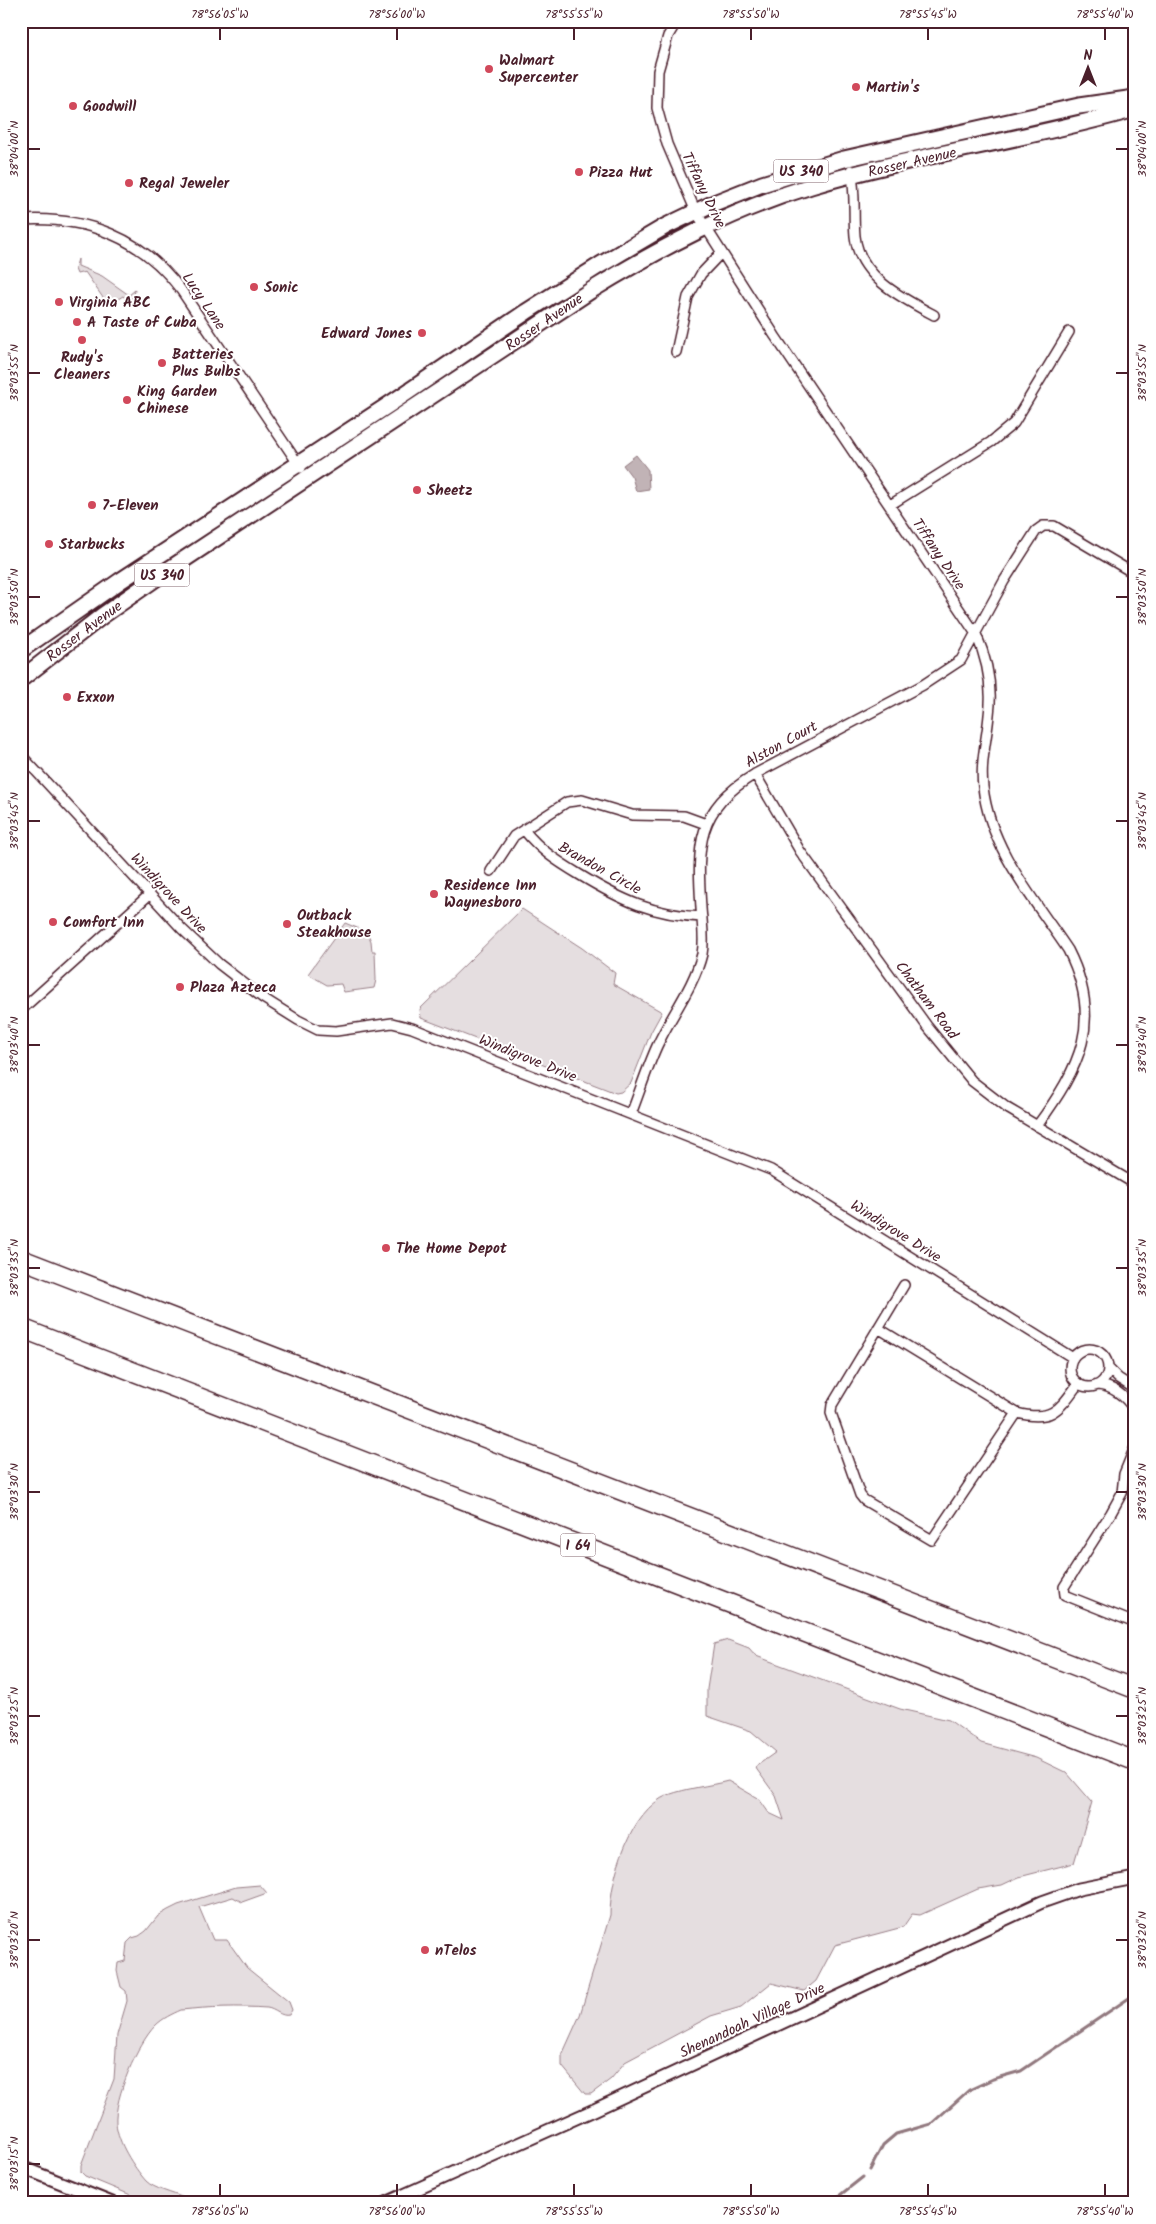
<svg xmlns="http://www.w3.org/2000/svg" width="1156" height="2224" font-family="Kalam,sans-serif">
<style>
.green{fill:#e5dee0;stroke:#987e86}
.water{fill:#c1b3b6;stroke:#91787e}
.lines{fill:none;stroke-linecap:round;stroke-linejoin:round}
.stream{stroke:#91787e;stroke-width:3}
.minor-casing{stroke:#4a1f2b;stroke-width:12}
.tertiary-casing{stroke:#4a1f2b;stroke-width:15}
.primary-casing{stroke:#4a1f2b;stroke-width:19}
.motorway-casing{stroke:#4a1f2b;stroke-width:21}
.minor{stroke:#fff;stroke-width:9}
.tertiary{stroke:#fff;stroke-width:11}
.primary{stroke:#fff;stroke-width:15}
.motorway{stroke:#fff;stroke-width:18}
.ticks{fill:none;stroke:#4a1f2b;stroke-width:2}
.poi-dot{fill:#d1495b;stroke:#fff;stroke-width:2}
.labels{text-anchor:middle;stroke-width:4;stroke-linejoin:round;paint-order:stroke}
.shield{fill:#fff;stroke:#80626b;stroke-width:1}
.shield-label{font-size:14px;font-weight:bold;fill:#4a1f2b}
.poi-label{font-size:15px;font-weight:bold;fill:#4a1f2b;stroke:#fff;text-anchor:start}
.street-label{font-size:15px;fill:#4a1f2b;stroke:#fff}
.neatline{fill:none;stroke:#4a1f2b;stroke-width:2}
.ticks-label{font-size:12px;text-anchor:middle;fill:#4a1f2b}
</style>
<rect width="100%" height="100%" fill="#fff"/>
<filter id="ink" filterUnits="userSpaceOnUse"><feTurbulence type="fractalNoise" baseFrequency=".02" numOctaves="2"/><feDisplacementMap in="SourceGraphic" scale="10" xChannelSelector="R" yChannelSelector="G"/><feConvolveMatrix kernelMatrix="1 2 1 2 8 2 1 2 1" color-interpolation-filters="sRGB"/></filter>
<g filter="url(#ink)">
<path class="green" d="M78,259V266L102,276L129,295L135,290L134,296L128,300L123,296L108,305L85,272L77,274L75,269Z
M522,909L582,948L615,973L613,984L662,1012L651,1032L631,1083L621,1092L616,1093L421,1018L420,1009Z
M345,923L367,932L371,941L372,951H375L376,980L374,988L344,992L341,984L327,985L308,974Z
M728,1640L749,1648L756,1656L900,1709L949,1720L981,1743L1036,1758L1067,1773L1092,1802L1074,1863L1019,1877L1002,1885L978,1889L920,1915L912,1914L903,1927L835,1945L816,1981L804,1991L771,1983L741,2007L711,2016L625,2062L611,2079L591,2094H585L562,2066V2055L580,2015L610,1915C610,1878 630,1810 668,1795C687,1788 709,1786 728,1781L759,1799L769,1813L784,1820L776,1796L755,1767L776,1752L751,1731L707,1716V1689L714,1644Z
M260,1885L267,1893L242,1902L233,1897L199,1907L213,1940H227L247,1968L289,2002L292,2010L289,2015C281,2017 275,2009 267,2008C238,2006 210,2007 181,2010C172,2014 163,2018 155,2026C138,2043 114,2098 116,2123C118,2143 133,2166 146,2181C154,2189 173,2193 184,2198L188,2203H150L85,2176L81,2172V2165L114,2079L117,2035L127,2001L126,1991L121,1987L117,1971L118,1963L125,1961L127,1943L132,1938L139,1936L146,1931L158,1916L168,1910L178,1905L236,1887Z"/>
<path class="water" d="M636,455L648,470L649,489L636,491L632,477L623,465Z"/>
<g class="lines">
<path class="stream" d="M870,2170L883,2145L896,2134L931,2124L969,2090L993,2079L1021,2071L1135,1994
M830,2203L863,2177"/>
<g class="minor-casing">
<path id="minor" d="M677,21L668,36L658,71L657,108L667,144L696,212L775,336L976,634C987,659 993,686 989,715C987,739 980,762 983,787C990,849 1034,899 1068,950C1104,1021 1080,1067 1037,1126
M851,170C856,192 853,215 855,236C859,277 902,298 934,315
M21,220C85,216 142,237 181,290L301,468
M676,352L688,297L701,274L721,253
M890,505L991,442L1014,423L1069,332
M21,755L182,929L219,964L263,998L298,1020L318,1030L336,1031L392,1023L412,1028L771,1170L1073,1358
M755,774L800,851L927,1026L972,1081L1007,1108L1135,1184
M524,830C541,851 557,861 580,875C621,900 653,915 702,917
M491,871L514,836L567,802L582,800L632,815L684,816L706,824
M21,1010L150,894
M631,1114C640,1091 647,1068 657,1046C671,1015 694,987 702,954C705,939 702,923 701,908C697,845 696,810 755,774L923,685L961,660L1004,581L1036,531L1043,526H1054L1135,574
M904,1285L832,1405L831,1413L860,1495L864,1500L932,1540L1017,1413
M878,1328L1017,1413C1052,1422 1059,1410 1078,1384
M1070 1368a19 19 0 1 1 38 0a19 19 0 1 1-38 0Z
M1108,1368L1118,1378L1135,1389
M1097,1385C1114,1386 1126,1397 1135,1411
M1135,1447L1124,1474L1122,1493L1111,1513L1064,1587L1065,1595L1135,1623"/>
</g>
<g class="tertiary-casing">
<path id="tertiary" d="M21,2167L112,2203
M386,2203L594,2110L1042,1902L1079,1889L1135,1878"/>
</g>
<g class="primary-casing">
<path id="primary" d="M21,650L120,581L390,404L526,312L600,265L666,226L714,203L762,184L844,159L1079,106L1135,98
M21,679L102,616L162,574L590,291C660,248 732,210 811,186C917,154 1028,140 1135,109"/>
</g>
<g class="motorway-casing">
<path id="motorway" d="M21,1259L1135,1689
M21,1328L1135,1761"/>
</g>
<use href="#minor" class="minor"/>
<use href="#tertiary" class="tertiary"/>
<use href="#primary" class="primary"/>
<use href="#motorway" class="motorway"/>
</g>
</g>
<path class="ticks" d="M220,28V40M397,28V40M574,28V40M751,28V40M928,28V40M1105,28V40M28,149H40M1116,149H1128M28,373H40M1116,373H1128M28,597H40M1116,597H1128M28,821H40M1116,821H1128M28,1045H40M1116,1045H1128M28,1268H40M1116,1268H1128M28,1492H40M1116,1492H1128M28,1716H40M1116,1716H1128M28,1940H40M1116,1940H1128M28,2164H40M220,2184V2196M397,2184V2196M574,2184V2196M751,2184V2196M928,2184V2196M1105,2184V2196"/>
<g class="poi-dot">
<circle cx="489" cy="69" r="5"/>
<circle cx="856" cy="87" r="5"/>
<circle cx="73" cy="106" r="5"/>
<circle cx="579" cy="172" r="5"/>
<circle cx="129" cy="183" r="5"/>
<circle cx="254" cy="287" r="5"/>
<circle cx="59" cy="302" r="5"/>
<circle cx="77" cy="322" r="5"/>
<circle cx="422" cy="333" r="5"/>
<circle cx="82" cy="340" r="5"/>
<circle cx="162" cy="363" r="5"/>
<circle cx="127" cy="400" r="5"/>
<circle cx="417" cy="490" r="5"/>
<circle cx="92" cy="505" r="5"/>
<circle cx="49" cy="544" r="5"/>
<circle cx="67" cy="697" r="5"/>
<circle cx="434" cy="894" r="5"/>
<circle cx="53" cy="922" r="5"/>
<circle cx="287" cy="924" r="5"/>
<circle cx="180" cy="987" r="5"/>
<circle cx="386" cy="1248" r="5"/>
<circle cx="425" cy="1950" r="5"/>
</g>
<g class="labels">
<g class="shield">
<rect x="773.5" y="159.5" width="55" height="23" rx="4"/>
<rect x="134.5" y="563.5" width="55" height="23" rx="4"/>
<rect x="560.5" y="1533.5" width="35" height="23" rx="4"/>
</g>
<g class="shield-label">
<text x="801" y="176">US 340</text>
<text x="162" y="580">US 340</text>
<text x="578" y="1550">I 64</text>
</g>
<g class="poi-label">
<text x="499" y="65">Walmart<tspan x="499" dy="17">Supercenter</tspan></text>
<text x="866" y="92">Martin's</text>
<text x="83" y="111">Goodwill</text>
<text x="589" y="177">Pizza Hut</text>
<text x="139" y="188">Regal Jeweler</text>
<text x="264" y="292">Sonic</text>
<text x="69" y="307">Virginia ABC</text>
<text x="87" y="327">A Taste of Cuba</text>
<text x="412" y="338" text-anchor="end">Edward Jones</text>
<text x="172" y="359">Batteries<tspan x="172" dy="17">Plus Bulbs</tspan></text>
<text x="82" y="362" text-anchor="middle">Rudy's<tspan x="82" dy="17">Cleaners</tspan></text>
<text x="137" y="396">King Garden<tspan x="137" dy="17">Chinese</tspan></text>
<text x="427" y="495">Sheetz</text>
<text x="102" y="510">7-Eleven</text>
<text x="59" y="549">Starbucks</text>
<text x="77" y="702">Exxon</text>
<text x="444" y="890">Residence Inn<tspan x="444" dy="17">Waynesboro</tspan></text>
<text x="297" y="920">Outback<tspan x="297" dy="17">Steakhouse</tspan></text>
<text x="63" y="927">Comfort Inn</text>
<text x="190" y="992">Plaza Azteca</text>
<text x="396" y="1253">The Home Depot</text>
<text x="435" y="1955">nTelos</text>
</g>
<g class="street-label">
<text transform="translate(912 162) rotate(-13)" y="5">Rosser Avenue</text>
<text transform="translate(704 190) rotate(64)" y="5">Tiffany Drive</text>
<text transform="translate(204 301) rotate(56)" y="5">Lucy Lane</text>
<text transform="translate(544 322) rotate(-34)" y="5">Rosser Avenue</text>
<text transform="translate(939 554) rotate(56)" y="5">Tiffany Drive</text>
<text transform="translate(84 631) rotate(-37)" y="5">Rosser Avenue</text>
<text transform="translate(781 744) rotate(-29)" y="5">Alston Court</text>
<text transform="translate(600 868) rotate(29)" y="5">Brandon Circle</text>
<text transform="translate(169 893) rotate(47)" y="5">Windigrove Drive</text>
<text transform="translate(927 1000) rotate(53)" y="5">Chatham Road</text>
<text transform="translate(528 1058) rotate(22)" y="5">Windigrove Drive</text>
<text transform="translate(896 1231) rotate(32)" y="5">Windigrove Drive</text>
<text transform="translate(752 2020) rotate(-25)" y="5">Shenandoah Village Drive</text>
</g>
</g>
<rect width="1156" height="2224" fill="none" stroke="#fff" stroke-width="55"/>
<g transform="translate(1088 68)" stroke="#ffffff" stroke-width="4" paint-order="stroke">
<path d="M0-4L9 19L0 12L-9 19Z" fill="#4a1f2b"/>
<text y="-8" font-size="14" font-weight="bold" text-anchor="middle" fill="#4a1f2b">N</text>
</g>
<rect x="28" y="28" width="1100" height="2168" class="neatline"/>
<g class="ticks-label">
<text x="220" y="18">78°56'05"W</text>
<text x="397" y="18">78°56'00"W</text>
<text x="574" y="18">78°55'55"W</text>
<text x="751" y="18">78°55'50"W</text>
<text x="928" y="18">78°55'45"W</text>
<text x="1105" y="18">78°55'40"W</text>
<text transform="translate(14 149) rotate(-90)" y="4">38°04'00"N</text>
<text transform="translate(1142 149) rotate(-90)" y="4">38°04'00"N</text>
<text transform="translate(14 373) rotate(-90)" y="4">38°03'55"N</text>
<text transform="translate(1142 373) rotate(-90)" y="4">38°03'55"N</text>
<text transform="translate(14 597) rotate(-90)" y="4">38°03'50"N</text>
<text transform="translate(1142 597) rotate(-90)" y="4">38°03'50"N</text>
<text transform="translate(14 821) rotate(-90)" y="4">38°03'45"N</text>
<text transform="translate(1142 821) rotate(-90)" y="4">38°03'45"N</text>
<text transform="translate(14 1045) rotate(-90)" y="4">38°03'40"N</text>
<text transform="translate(1142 1045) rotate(-90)" y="4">38°03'40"N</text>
<text transform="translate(14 1268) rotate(-90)" y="4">38°03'35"N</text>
<text transform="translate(1142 1268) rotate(-90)" y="4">38°03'35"N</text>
<text transform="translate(14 1492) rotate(-90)" y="4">38°03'30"N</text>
<text transform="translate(1142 1492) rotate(-90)" y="4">38°03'30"N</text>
<text transform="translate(14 1716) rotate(-90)" y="4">38°03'25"N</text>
<text transform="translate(1142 1716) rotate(-90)" y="4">38°03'25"N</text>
<text transform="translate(14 1940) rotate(-90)" y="4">38°03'20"N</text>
<text transform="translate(1142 1940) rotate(-90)" y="4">38°03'20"N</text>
<text transform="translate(14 2164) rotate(-90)" y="4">38°03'15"N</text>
<text x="220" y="2215">78°56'05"W</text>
<text x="397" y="2215">78°56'00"W</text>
<text x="574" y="2215">78°55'55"W</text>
<text x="751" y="2215">78°55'50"W</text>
<text x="928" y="2215">78°55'45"W</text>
<text x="1105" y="2215">78°55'40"W</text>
</g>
</svg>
